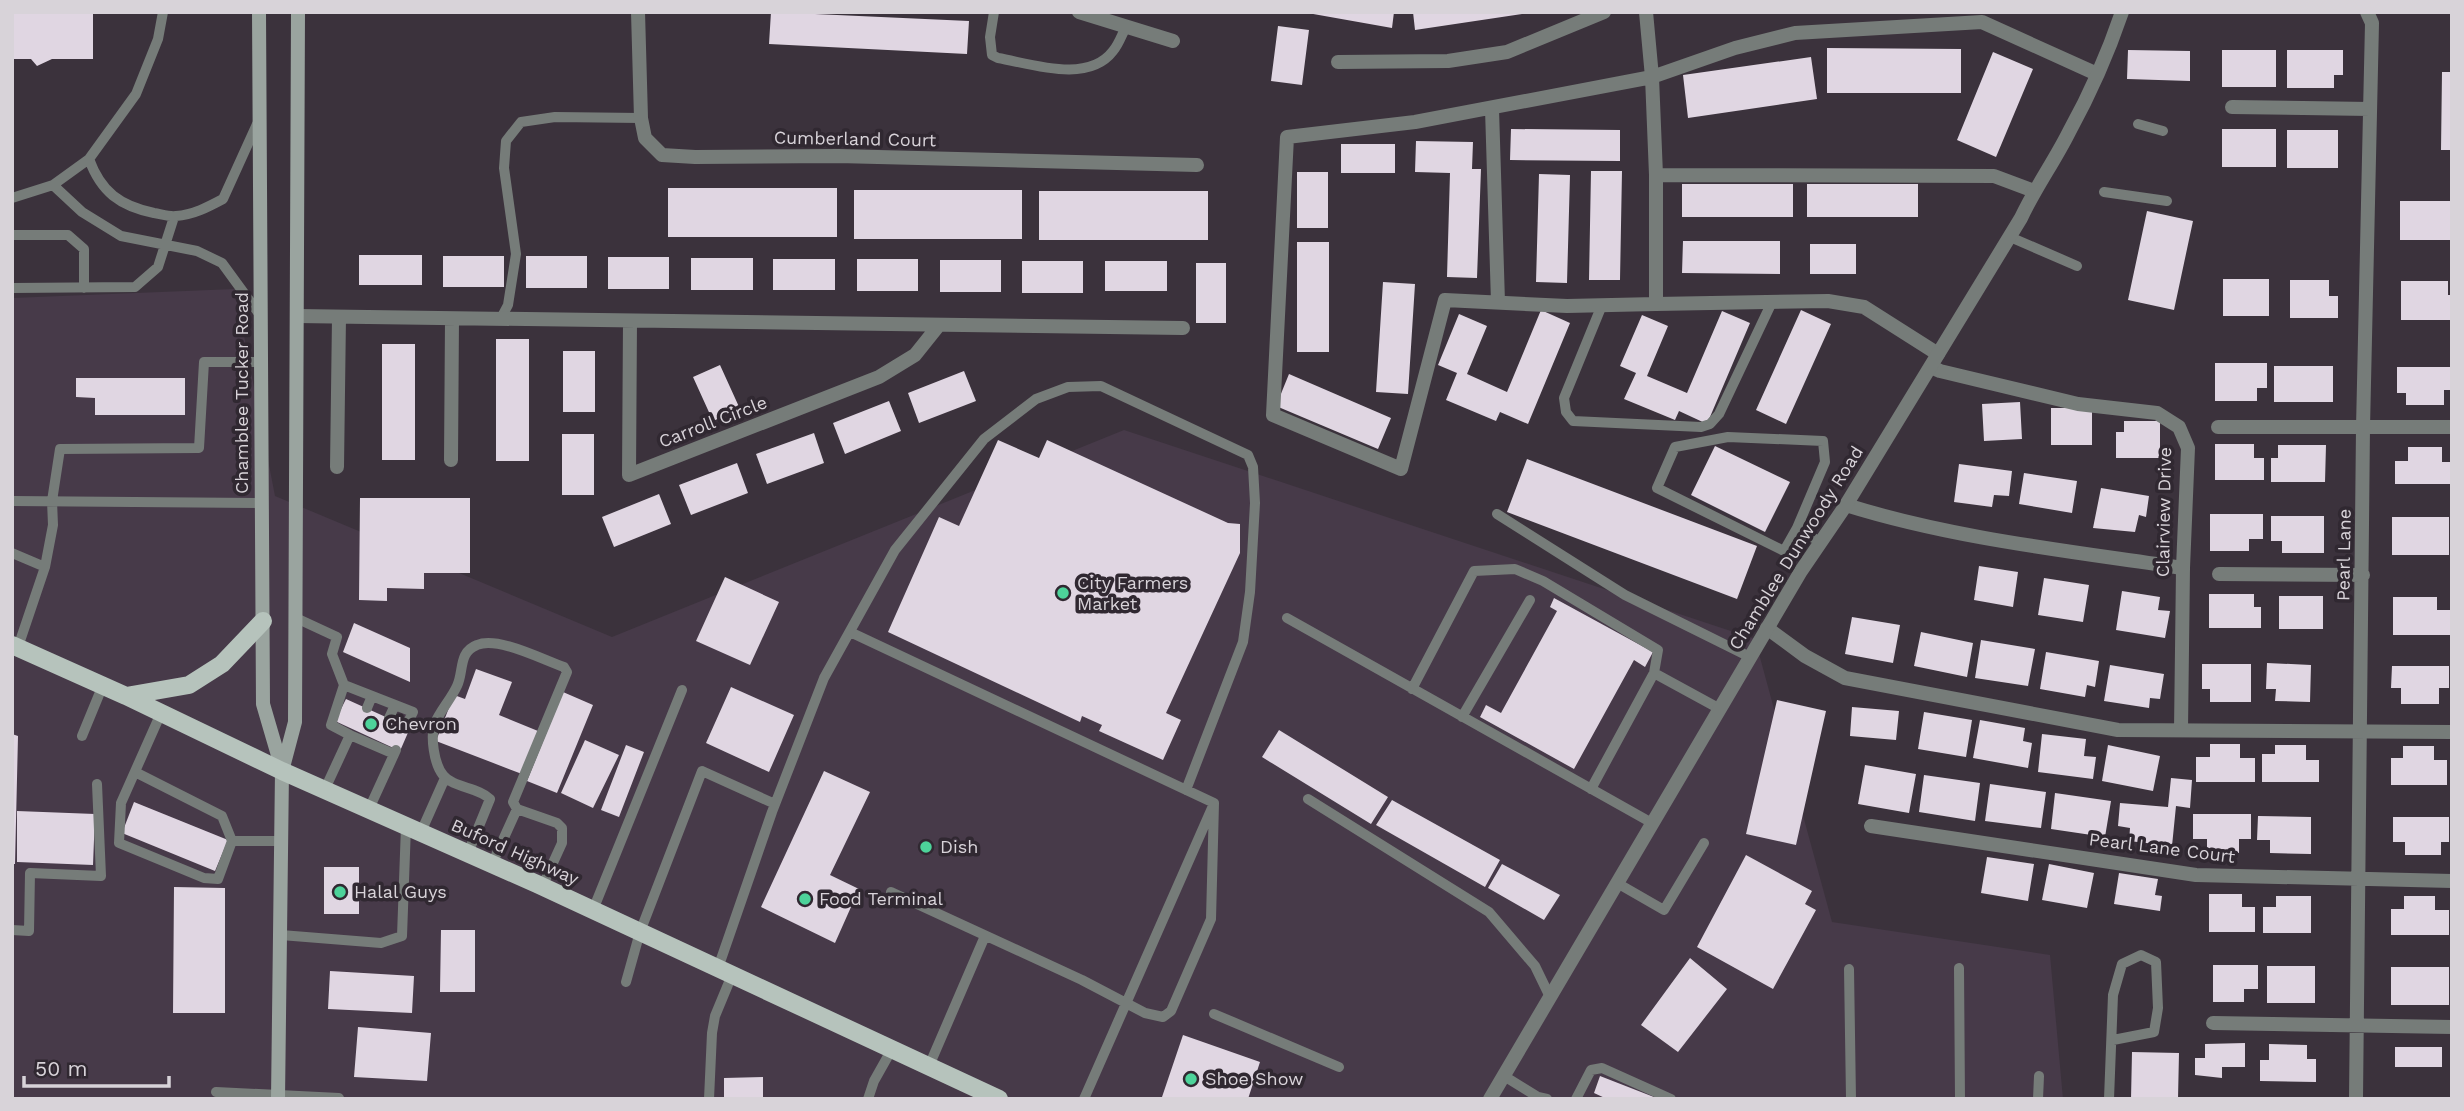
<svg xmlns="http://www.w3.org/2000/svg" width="2464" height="1111" font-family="'Work Sans',sans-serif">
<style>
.built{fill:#473a49}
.building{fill:#e0d6e2}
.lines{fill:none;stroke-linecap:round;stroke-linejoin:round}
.service{stroke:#767c79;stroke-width:10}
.minor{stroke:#767c79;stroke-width:14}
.tertiary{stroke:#767c79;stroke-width:14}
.secondary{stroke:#9aa49f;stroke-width:14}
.primary{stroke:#b6c3bc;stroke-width:18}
.poi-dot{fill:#4dd39a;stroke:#302831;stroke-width:2.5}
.labels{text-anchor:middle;stroke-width:7;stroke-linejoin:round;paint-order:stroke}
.street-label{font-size:18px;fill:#d8d3d9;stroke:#302831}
.poi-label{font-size:18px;fill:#d8d3d9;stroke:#302831;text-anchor:start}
</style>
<rect width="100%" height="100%" fill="#3b323c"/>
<path class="built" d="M235,289L275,496L612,637L1124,430L1755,639L1832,922L2050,955L2063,1099H12V298Z"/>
<path class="building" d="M12,12H93V59H52L37,66L31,59H12Z
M771,12L969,21L967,54L769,44Z
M1302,12H1394L1392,28Z
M1413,12H1522V14L1415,30Z
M1278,26L1309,30L1302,85L1271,81Z
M1827,48L1961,49V93H1827Z
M2128,50L2190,51V81L2127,79Z
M2222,50H2276V87H2222Z
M2287,50H2343V75H2334V88H2287Z
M1993,52L2033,69L1996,157L1957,140Z
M1811,57L1817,99L1688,118L1683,75Z
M2442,72H2452V150H2441Z
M1511,129L1620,130V161L1510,160Z
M2222,129H2276V167H2222Z
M2287,130H2338V168H2287Z
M1416,141L1473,142L1472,169H1481L1477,278L1447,277L1450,173L1415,172Z
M1341,144H1395V173H1341Z
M1591,171H1622L1620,280H1589Z
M1297,172H1328V228H1297Z
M1539,174L1570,175L1567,283L1536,282Z
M1682,184H1793V217H1682Z
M1807,184H1918V217H1807Z
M668,188H837V237H668Z
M854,190H1022V239H854Z
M1039,191H1208V240H1039Z
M2400,201H2452V240H2400Z
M2147,211L2193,221L2174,310L2128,300Z
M1683,241H1780V274L1682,273Z
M1297,242H1329V352H1297Z
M1810,244H1856V274H1810Z
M359,255H422V285H359Z
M443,256H504V287H443Z
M526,256H587V288H526Z
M608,257H669V289H608Z
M691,258H753V290H691Z
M773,259H835V290H773Z
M857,259H918V291H857Z
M940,260H1001V292H940Z
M1022,261H1083V293H1022Z
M1105,261H1167V291H1105Z
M1196,263H1226V323H1196Z
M2223,279H2269V316H2223Z
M2290,280H2329V296H2338V318H2290Z
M2401,281H2448V295H2452V320H2401Z
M1383,282L1415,284L1408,394L1376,392Z
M1541,310L1570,323L1528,424L1500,412L1496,421L1446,400L1457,373L1438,365L1459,314L1487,326L1467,374L1507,392Z
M1801,310L1831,324L1786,424L1756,410Z
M1722,311L1750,323L1707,424L1679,411L1675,420L1624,399L1636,373L1620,366L1642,315L1668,326L1647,376L1687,393Z
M496,339H529V461H496Z
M382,344H415V460H382Z
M563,351H595V412H563Z
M2215,363H2267V388H2257V401H2215Z
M720,365L740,409L713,421L693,377Z
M2274,366H2333V402H2274Z
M2397,367H2452V390H2444V405H2406V393H2397Z
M964,371L976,401L919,423L908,393Z
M1289,374L1391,418L1378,449L1276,406Z
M76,378H185V415H95V398L76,397Z
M889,401L901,431L845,454L833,423Z
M2020,402L2022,439L1984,441L1982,404Z
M2051,408H2092V445H2051Z
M2124,421H2160V458H2116V432H2124Z
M814,433L824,463L767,484L756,454Z
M562,434H594V495H562Z
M998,440L1039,458L1047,440L1228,523L1240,524V553L1166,713L1181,720L1163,760L1099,731L1102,725L1082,716L1080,722L888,632L939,517L959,526Z
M2215,444H2254V458H2264V480H2215Z
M2278,445H2326L2325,482H2271V458H2278Z
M1715,446L1790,482L1765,532L1691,495Z
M2408,447H2442V462H2452V484H2395V461H2408Z
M1527,459L1757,546L1737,599L1507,512Z
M737,463L748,493L691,515L679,485Z
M1959,464L2012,471L2009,496L1994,495L1992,507L1954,502Z
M2024,473L2077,481L2072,513L2019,504Z
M2101,488L2149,496L2146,517L2139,515L2135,532L2093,528Z
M659,494L671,524L614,547L602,517Z
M360,498H470V573H424V589L387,588V601L359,600Z
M2210,514H2263V539H2249V551H2210Z
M2271,516H2324V553H2282V541H2271Z
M2392,517H2449V555H2392Z
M1979,566L2018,572L2013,607L1974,600Z
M725,577L779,602L750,665L696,641Z
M2044,578L2089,585L2083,622L2038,615Z
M2122,591L2160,597L2158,610L2170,611L2165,638L2116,630Z
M2209,594H2254V607H2261V628H2209Z
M2279,596H2323V629H2279Z
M2393,597H2437V610H2450V635H2393Z
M1554,598L1653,652L1645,667L1634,660L1574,769L1480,717L1486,705L1501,713L1557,611L1550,607Z
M1852,617L1900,625L1893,663L1845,654Z
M354,623L410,648V682L343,652Z
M1921,632L1973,643L1967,677L1914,666Z
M1981,640L2035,649L2028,686L1975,678Z
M2046,652L2099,661L2095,687L2087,685L2085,697L2040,689Z
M2267,663L2311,665L2310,702L2275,701L2276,689H2266Z
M2202,664H2251V702H2210V689H2202Z
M2110,665L2164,674L2160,699L2150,698L2149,708L2104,701Z
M2392,666H2449V688H2439V704H2401V688H2391Z
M476,669L512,682L499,715L538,731L522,774L436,741L454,695L465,699Z
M731,687L794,715L769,772L706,743Z
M563,692L593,705L557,793L527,781Z
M346,699L410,728L400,751L335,721Z
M1777,700L1826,711L1796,845L1746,834Z
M1852,707L1899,711L1896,740L1850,736Z
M1924,712L1972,720L1966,757L1918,749Z
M1980,720L2025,728L2023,741L2032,743L2028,768L1973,758Z
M1279,730L1388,797L1371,824L1262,757Z
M12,734L18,736L15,864H12Z
M2042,734L2086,739L2084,756L2096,757L2093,779L2038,772Z
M585,740L619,755L593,808L561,793Z
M2210,744H2240V758H2255V782H2196V757H2210Z
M626,745L644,752L619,817L601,810Z
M2108,745L2160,756L2153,791L2102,781Z
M2275,745H2306V760H2319V782H2262V754H2275Z
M2403,746H2434V760H2447V785H2391V758H2403Z
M1865,765L1916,774L1909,813L1858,804Z
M824,771L870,792L830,875L859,889L835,943L761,907Z
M1924,775L1980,783L1975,821L1919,812Z
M2171,778L2192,780L2190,808L2176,806L2172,846L2129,841L2130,828L2118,826L2120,803L2168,807Z
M1990,784L2046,792L2041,828L1985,821Z
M2055,793L2111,801L2105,837L2051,829Z
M1392,800L1500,860L1485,887L1376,825Z
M134,802L228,840L215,871L122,833Z
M17,811L95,814L93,865L17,862Z
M2193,814H2251V839H2239V853H2207V839H2193Z
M2258,816L2311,817V854L2270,853V840H2257Z
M2393,817H2449V842H2441V855H2405V842H2393Z
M1746,855L1812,891L1805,904L1816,910L1773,989L1697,947Z
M1987,857L2034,864L2028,901L1981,893Z
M1502,864L1560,895L1544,920L1488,888Z
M2049,864L2094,873L2087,908L2042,900Z
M324,867H359V914H324Z
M2119,873L2158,879L2155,895L2162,896L2160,911L2114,904Z
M174,887L225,888V1013H173Z
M2209,894H2242V907H2255V932H2209Z
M2276,896H2311V933H2263V907H2276Z
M2404,896H2435V910H2449V935H2391V909H2404Z
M441,930H475V992H440Z
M1690,958L1727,989L1678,1052L1641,1025Z
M2213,965H2258V989H2244V1002H2213Z
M2267,966H2315V1003H2267Z
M2391,967H2449V1005H2391Z
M330,971L414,976L412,1013L328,1009Z
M358,1027L431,1033L427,1081L354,1077Z
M1183,1035L1260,1062L1248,1099H1167L1162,1097Z
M2245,1043V1067H2222V1078L2195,1075V1058H2205V1044Z
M2269,1044L2307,1045V1059H2316V1082L2260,1081V1060H2269Z
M2395,1047H2442V1067H2395Z
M2132,1052L2179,1053L2178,1099H2131Z
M1600,1076L1659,1099H1607L1594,1093Z
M763,1077V1099H724V1078Z"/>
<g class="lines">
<path class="service" d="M994,12L990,37L992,55L998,58C1032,64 1088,84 1113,51C1119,44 1122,34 1126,27
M2138,124L2163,131
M89,159C101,192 120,206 154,213C161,214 169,217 176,216C193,215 208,207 223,199L257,124
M53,185L82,212L121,236L197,251L222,263L260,315
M2104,192L2167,201
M12,198L53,185L89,159L136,94L158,39L163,12
M12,235H68L84,249V288
M2010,237L2077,266
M12,288L135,287L158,267L174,217
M1602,305L1564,398L1566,412L1573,421L1701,427L1710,424L1719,414L1772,302
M500,320L508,305L516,254L504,168L506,141L521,122L555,117L641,118
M12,501L262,503
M1497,514L1625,595L1750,657
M1797,528L1825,462L1823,441L1728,437L1675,447L1657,488L1784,551L1797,528L1820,542
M12,553L45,567
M296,618L337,637L332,654L344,685L413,712L406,726
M1287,618L1652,823
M850,632L1214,803
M18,647L45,567L53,525L52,501L60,449L199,448L204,362H261
M344,685L331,725L350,735
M1412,689L1474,571L1515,569L1543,581L1658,650L1654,673
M367,708L372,696
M1462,717L1530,600
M389,718L395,705
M82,736L103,685
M135,772L222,816L232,841L218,879L204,878L119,843L121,803L161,713
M325,789L350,735L394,754
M1591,789L1654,673L1720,709
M1308,799L1489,912L1535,966L1550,997
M369,809L396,750
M517,809L557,823L562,828V843L542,887
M421,832L445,778
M232,841H281
M468,853L490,799C478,787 453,788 443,775C434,764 430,736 435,723C440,711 451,699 457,686C464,672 458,652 477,645C498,636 543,660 564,667L567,672L513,802L517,809L492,864
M1617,883L1664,910L1704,843
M891,892L1082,980L1145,1013L1163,1017L1171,1011L1211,919L1214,803
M593,910L682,690
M12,930L29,931L30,873L101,876L97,784
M281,935L381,943L402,936L406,826
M718,968L772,812L824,678L895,550L984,439L1036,399L1068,387L1101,386L1248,455L1253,467L1255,503L1250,592L1243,642L1186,790
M1959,968L1960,1099
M1849,969L1851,1099
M626,982L640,932L702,771L775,804
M1214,1014L1339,1067
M929,1066L985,936
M1504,1076L1538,1097L1547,1099
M216,1092L339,1098
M709,1099L712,1033L715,1016L732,975
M868,1099L874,1081L892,1049
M1084,1099L1212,808
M1576,1099L1591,1070L1602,1068L1671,1099
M2038,1099L2039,1076
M2109,1099L2113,995L2122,964L2141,955L2156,962L2158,1008L2154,1032L2113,1040"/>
<path class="minor" d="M638,12L641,118L645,138L662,155L695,157L838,156L1197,165
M1079,12L1173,41
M1646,12L1652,77L1735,48L1795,33L1982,22L2097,74
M1338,62L1448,61L1507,52L1604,12
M2232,107L2370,109
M1492,109L1498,302
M1656,304L1567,306L1445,300L1401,469L1273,415L1287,137L1415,122L1652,77L1656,175
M297,316L1183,328
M630,321L629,475L879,377L915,355L939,325
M1938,354L1864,307L1828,301L1656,304V175L1994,176L2034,191
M1931,367L1940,371L2078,404L2157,413L2179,427L2188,448L2183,568L2181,730
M2218,427H2452
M451,460L452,319
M337,467L339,317
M1846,505C1955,539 2070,551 2183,568
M2219,574L2363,575
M1767,628L1805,656L1845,678L2118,730L2452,732
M1871,826L2196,875L2452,881
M2213,1023L2452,1027
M2356,1099L2363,428L2372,23L2367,12"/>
<path class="tertiary" d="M1490,1099L1801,571L1846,505L2021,218C2035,188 2054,162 2069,132C2090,94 2108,53 2122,12"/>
<path class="secondary" d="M259,12L263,704L282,769
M278,1099L282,771L295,722L298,12"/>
<path class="primary" d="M12,645L126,696L282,771L537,884L999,1099
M126,696L189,685L222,664L263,621"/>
</g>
<g class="poi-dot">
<circle cx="1063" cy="593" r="7"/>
<circle cx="371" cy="724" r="7"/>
<circle cx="926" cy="847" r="7"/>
<circle cx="340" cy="892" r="7"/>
<circle cx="805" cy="899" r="7"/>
<circle cx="1191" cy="1079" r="7"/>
</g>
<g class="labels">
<g class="street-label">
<text transform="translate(855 139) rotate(1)" y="6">Cumberland Court</text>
<text transform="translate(242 393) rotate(-90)" y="6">Chamblee Tucker Road</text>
<text transform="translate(713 422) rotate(-21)" y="6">Carroll Circle</text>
<text transform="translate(2164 512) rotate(-89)" y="6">Clairview Drive</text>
<text transform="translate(1796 548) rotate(-58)" y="6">Chamblee Dunwoody Road</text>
<text transform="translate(2344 555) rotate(-89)" y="6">Pearl Lane</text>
<text transform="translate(2162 848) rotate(7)" y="6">Pearl Lane Court</text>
<text transform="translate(515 852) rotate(24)" y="6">Buford Highway</text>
</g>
<g class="poi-label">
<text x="1077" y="589">City Farmers<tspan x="1077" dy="21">Market</tspan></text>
<text x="385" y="730">Chevron</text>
<text x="940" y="853">Dish</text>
<text x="354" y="898">Halal Guys</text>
<text x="819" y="905">Food Terminal</text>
<text x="1205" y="1085">Shoe Show</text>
</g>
</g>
<rect width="2464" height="1111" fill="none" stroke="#d8d3d9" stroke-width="28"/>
<path d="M24 1076v10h145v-10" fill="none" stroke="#d8d3d9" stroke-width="3.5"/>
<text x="35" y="1076" font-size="21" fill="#d8d3d9" stroke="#302831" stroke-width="5" paint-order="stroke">50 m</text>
</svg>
